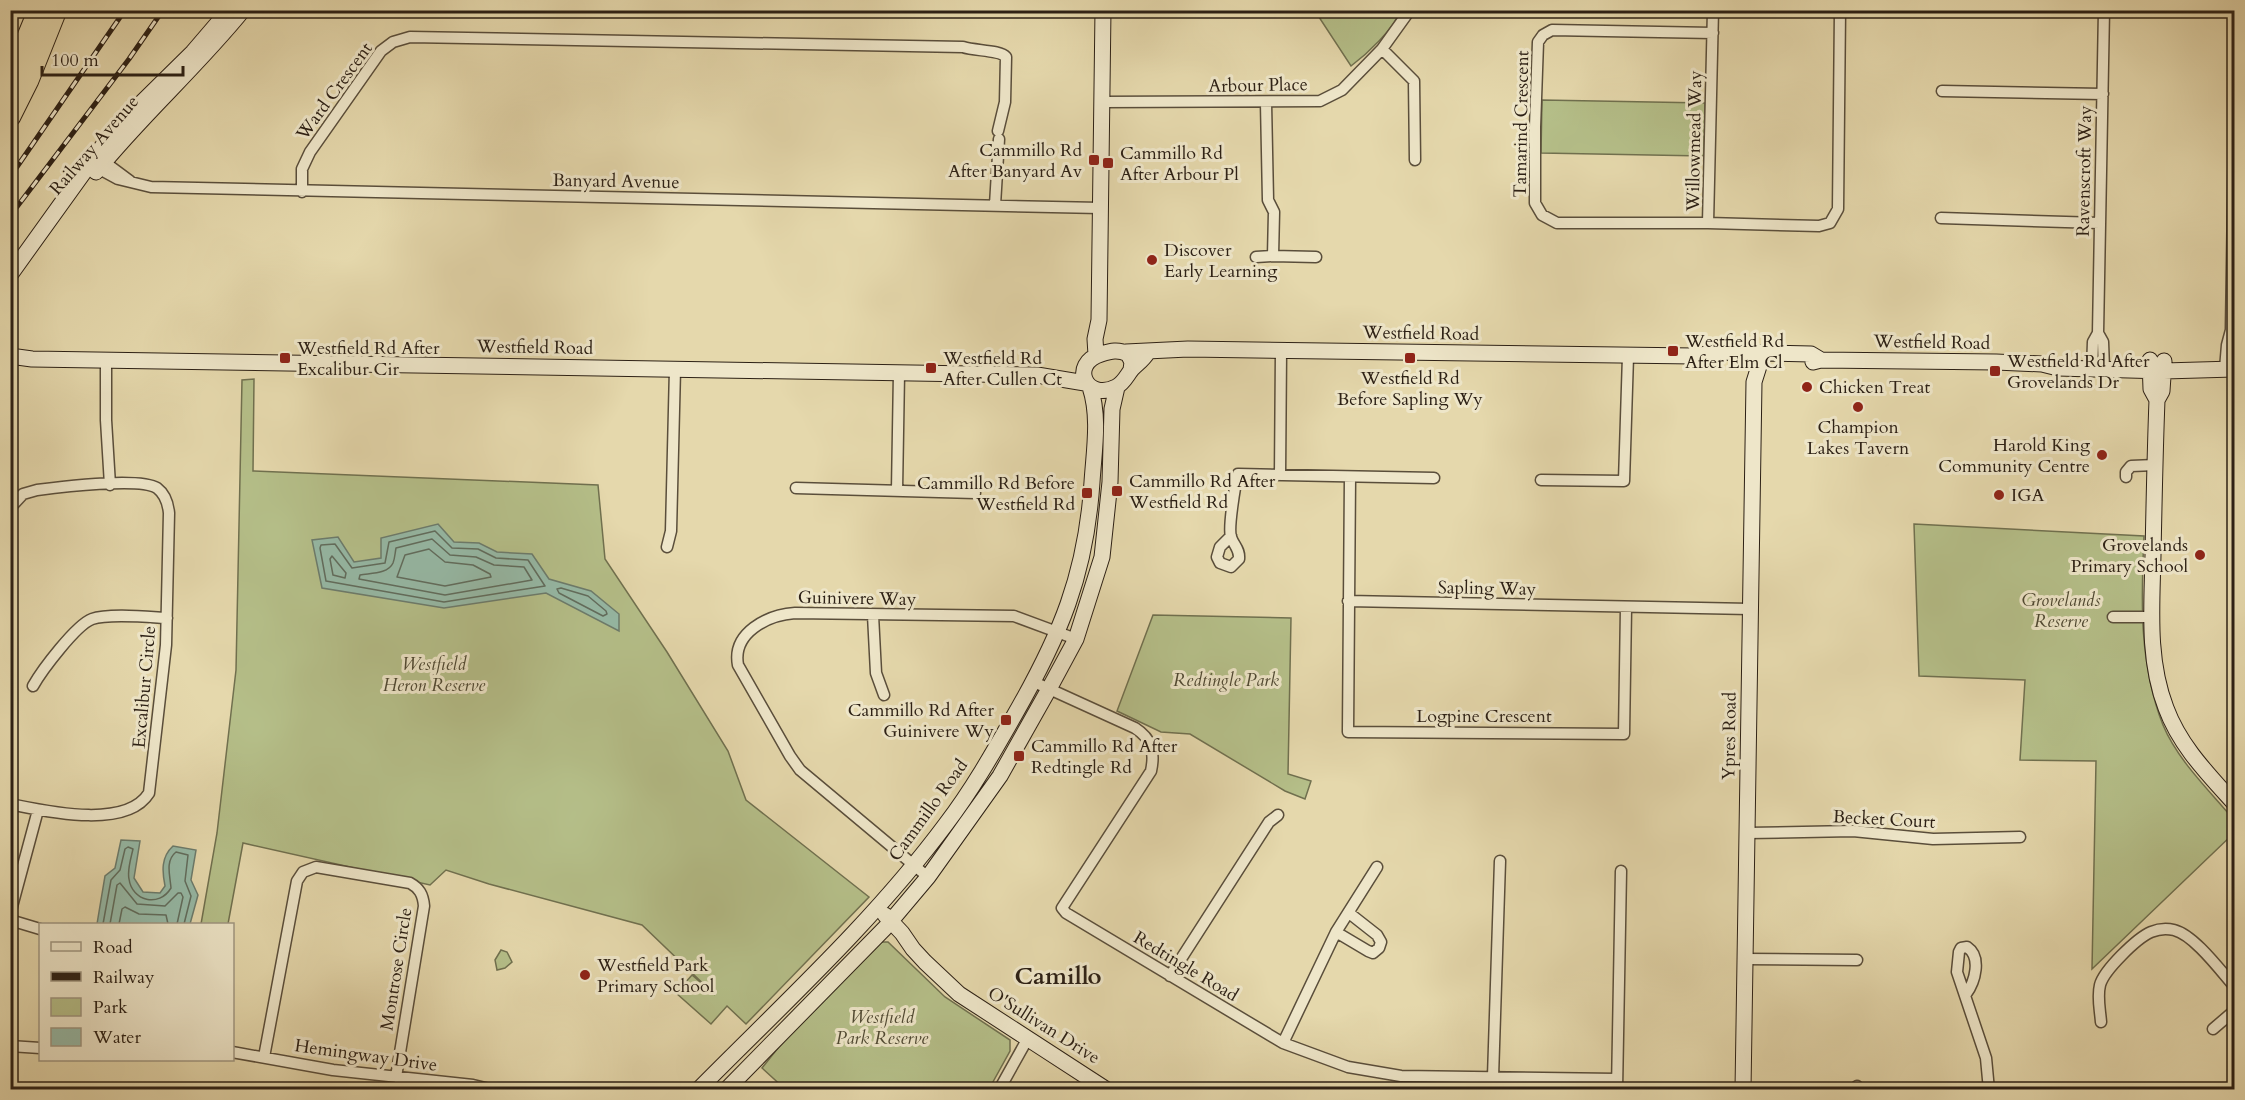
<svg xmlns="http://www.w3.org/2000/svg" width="2245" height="1100" font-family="Cardo,serif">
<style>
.green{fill:#b5bf89;stroke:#70704f;stroke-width:1.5}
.water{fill:#96baa7;stroke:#6c7c6d;stroke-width:1.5}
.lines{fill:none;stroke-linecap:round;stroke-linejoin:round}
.shore{stroke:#616d5e;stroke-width:1.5}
.street-casing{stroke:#5a4e3b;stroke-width:13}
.secondary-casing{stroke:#2c2015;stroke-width:17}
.highway-casing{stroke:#2c2015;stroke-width:23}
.street{stroke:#eee6c9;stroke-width:10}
.secondary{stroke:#eee6c9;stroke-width:15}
.highway{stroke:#e5d8ac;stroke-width:21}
.rail-casing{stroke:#2c2015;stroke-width:5}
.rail{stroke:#eee6c9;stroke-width:3;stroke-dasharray:9;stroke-linecap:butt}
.poi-dot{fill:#8f2418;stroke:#eee6c9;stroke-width:2}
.labels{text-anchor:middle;stroke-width:6;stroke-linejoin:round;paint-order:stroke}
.street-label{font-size:18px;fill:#2c2015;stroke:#eee6c9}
.poi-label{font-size:18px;fill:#2c2015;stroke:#eee6c9;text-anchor:start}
.park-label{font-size:18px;font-style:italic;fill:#4e4832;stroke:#eee6c9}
.district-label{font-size:24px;font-weight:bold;fill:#2c2015;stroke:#eee6c9}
</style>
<rect width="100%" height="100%" fill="#e5d8ac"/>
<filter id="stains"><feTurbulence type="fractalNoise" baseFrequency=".00333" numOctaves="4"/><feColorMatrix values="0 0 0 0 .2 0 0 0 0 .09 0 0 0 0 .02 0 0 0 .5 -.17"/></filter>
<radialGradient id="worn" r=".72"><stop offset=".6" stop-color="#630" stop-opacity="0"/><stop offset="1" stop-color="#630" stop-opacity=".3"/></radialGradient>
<path class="green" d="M1315,11H1400C1394,29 1367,54 1351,66Z
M1542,100L1705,103L1704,156L1541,153Z
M254,379L253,471L598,485L605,559L667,652L728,751L746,800L869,897L746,1024L727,1006L711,1024L676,993L692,975L715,995L642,925L489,884L446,870L430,885L243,843L228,924H201L217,833L236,670L242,380Z
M1914,524L2144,536C2141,600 2139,664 2163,725C2178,761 2210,791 2234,820V833L2092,969L2096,761L2020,760L2025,680L1919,676Z
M1153,615L1291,618L1288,774L1311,781L1305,799L1285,791L1190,734L1161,732L1117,711Z
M880,942H888L945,997L1010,1040V1051L989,1089H785L762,1068L798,1023Z
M501,950L507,952L512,962L505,968L497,970L495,960Z"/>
<path class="water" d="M438,524L454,542L479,543L497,552L532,554L549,579L591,591L619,614V631L546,593L444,608L322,588L312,540L338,537L354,562L381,558V538Z
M121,840L140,841L134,878L143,892L160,893L165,886C162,871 161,857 173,846L196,850L191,880L198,895L190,924H97L105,876L115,868Z"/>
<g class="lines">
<path class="shore" d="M435,531L452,548L478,549L496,558L528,560L545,586L444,602L326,581L320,548L321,545L335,544L352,568L385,563L389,542Z
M432,539L450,555L476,557L494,565L524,567L532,580L445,595L359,579L360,575C371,573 388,574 393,563C395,558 395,553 396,548Z
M429,549L445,562L473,565L490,574L491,577L445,586L397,577L405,555Z
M332,556L346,573L345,578L333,575L330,559Z
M561,588L588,596L606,611L607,614L603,616L559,593L557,589Z
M103,924L111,880L120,870L125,849L128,847L133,849C131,858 127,870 129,879C132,901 159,908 171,888C170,875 165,861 176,852L188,855L185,881L191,896L184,924
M110,924L117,885L120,883L137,904L165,906L178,893H181L183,897L177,924
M119,924L122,909L125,907L139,914L166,915L168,924"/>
<g class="street-casing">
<path id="street" d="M1713,10L1708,223L1819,226L1830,223L1838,209L1840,10
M1382,49L1414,81L1415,160
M1942,91L2103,94
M1103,102L1320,101L1342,90L1382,49L1410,10
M1266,103L1268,200L1274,212L1273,256L1316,257
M99,158L130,181
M94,166L118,179L151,187L1100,208
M302,192V169L310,152L381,51L393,42L410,37L963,47C975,51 1000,50 1006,57L1005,102L998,131
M995,205L999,139
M1941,218L2099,223
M1708,223H1557L1542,215L1535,203V127L1538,42L1543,35L1552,30L1713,33
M1256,257L1273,256
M2098,333L2103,342L2104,369
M106,360V420L110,485
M2092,369L2093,342L2098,333L2104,10
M2225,369L2227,345L2231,330L2234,134
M1280,475L1281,351
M1350,477L1348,732L1624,734L1626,608
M2126,477V472L2131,466L2155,465
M1541,480L1624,481L1628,356
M796,488L975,493
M897,490L899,373
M10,508L23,494L37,490C60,487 140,477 157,488C165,494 168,503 169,513L166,645L149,793C126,830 45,811 10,804
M1231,536L1220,547L1217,557L1220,563L1231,567L1239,559C1240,549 1234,546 1231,537C1228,528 1235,485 1238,474L1434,478
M667,547L671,531L675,369
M1348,601L1750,609
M873,615L876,673L884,695
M2113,617H2152
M1034,682L1135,728C1152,739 1155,752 1151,771L1062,908L1066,913L1283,1043L1348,1067L1401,1076L1617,1079
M33,686C42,670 76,625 92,619C108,613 149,617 167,618
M1747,833L1853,831L1933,839L2020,837
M928,877L800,770L790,756L738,665C732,633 767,615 795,613L1014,616L1076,639
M10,914L38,810
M10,920L40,929
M1336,932L1368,951L1373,953L1379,948L1381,942L1377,935L1349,913
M1745,959L1857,960
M1170,976L1269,822L1278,815
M1966,994C1975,982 1982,957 1967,947L1961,948L1959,952L1957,972L1986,1058L1989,1090
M2101,1022C2100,1009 2097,997 2100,985C2104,970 2137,938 2151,932C2158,929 2166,928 2174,930C2194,935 2220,970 2234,986
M2213,1029L2234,1011
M1283,1043L1336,932L1377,867
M10,1046L40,1048
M232,1052L333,1070L473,1085L494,1090
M264,1057L297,881L303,872L316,867L410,883C419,888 423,894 424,906L396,1077
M1493,1077L1500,861
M1857,1086L1859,1090
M999,1090L1028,1038
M1617,1090L1621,871"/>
</g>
<g class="secondary-casing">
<path id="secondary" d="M96,172C142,115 196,68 243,10
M10,275L107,140L130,114L193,52L229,10
M1126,352L1188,349L1694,356L1720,352L1811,354L1821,360
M1096,355L1095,339L1099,320L1103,10
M10,356L32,359L1037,375L1085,383
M2150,360L2151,389L2157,400C2155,452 2154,503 2153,555C2152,606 2147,659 2166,708C2180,746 2208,774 2234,803
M1813,362L1821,360L1996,362L2042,364L2058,368L2164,371L2234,369
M1131,370L1132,362L1128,354C1118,349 1111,351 1101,354C1069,364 1086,402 1116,387C1124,383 1127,375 1132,369C1138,363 1143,360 1148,352
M2157,400L2162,391L2164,361
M885,915L902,933L913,949L925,962L959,994L1107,1090
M698,1090C783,1004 874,921 946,824C972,790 993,753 1014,716C1060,636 1086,575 1092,482C1094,451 1100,417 1090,387
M726,1090L885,928L928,877L1000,776L1049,689L1076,639L1102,557L1110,482L1112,409L1117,387
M1743,1090L1754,382L1760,363V354"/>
</g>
<g class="highway-casing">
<path id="highway" d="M10,80L39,10
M10,116L28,80L56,10"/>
</g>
<use href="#street" class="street"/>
<use href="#secondary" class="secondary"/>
<use href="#highway" class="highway"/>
<g class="rail-casing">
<path id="rail" d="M10,177L125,10
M10,216L129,59L163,10"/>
</g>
<use href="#rail" class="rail"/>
</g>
<g class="poi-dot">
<rect x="1088" y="154" width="12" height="12" rx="3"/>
<rect x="1102" y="157" width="12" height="12" rx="3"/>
<circle cx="1152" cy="260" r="6"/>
<rect x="1667" y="345" width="12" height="12" rx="3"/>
<rect x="279" y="352" width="12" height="12" rx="3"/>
<rect x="1404" y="352" width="12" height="12" rx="3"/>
<rect x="925" y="362" width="12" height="12" rx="3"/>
<rect x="1989" y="365" width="12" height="12" rx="3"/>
<circle cx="1807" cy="387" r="6"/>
<circle cx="1858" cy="407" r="6"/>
<circle cx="2102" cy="455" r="6"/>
<rect x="1111" y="485" width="12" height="12" rx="3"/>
<rect x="1081" y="487" width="12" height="12" rx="3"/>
<circle cx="1999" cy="495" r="6"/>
<circle cx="2200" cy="555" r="6"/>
<rect x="1000" y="714" width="12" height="12" rx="3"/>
<rect x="1013" y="750" width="12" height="12" rx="3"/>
<circle cx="585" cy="975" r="6"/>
</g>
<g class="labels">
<g class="street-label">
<text transform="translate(1258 85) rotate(-1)" y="6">Arbour Place</text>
<text transform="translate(334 91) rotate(-54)" y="6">Ward Crescent</text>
<text transform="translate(1521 124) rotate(-89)" y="6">Tamarind Crescent</text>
<text transform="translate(1694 141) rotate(-89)" y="6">Willowmead Way</text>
<text transform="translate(94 145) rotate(-49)" y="6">Railway Avenue</text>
<text transform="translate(2084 171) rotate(-89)" y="6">Ravenscroft Way</text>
<text transform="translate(616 181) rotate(1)" y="6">Banyard Avenue</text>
<text transform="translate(1421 333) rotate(1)" y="6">Westfield Road</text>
<text transform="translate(1932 342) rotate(1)" y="6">Westfield Road</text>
<text transform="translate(535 347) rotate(1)" y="6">Westfield Road</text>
<text transform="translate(1487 588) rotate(1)" y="6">Sapling Way</text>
<text transform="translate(857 598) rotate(1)" y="6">Guinivere Way</text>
<text transform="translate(144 687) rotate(-85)" y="6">Excalibur Circle</text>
<text x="1484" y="722">Logpine Crescent</text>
<text transform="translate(1729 736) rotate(-89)" y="6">Ypres Road</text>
<text transform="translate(928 810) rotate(-54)" y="6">Cammillo Road</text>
<text transform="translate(1884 819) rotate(3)" y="6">Becket Court</text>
<text transform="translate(1186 966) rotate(31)" y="6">Redtingle Road</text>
<text transform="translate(396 969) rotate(-81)" y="6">Montrose Circle</text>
<text transform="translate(1044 1025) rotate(32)" y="6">O'Sullivan Drive</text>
<text transform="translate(366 1055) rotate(8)" y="6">Hemingway Drive</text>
</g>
<g class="poi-label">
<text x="1082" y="156" text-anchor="end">Cammillo Rd<tspan x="1082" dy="21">After Banyard Av</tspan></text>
<text x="1120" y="159">Cammillo Rd<tspan x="1120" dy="21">After Arbour Pl</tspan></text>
<text x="1164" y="256">Discover<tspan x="1164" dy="21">Early Learning</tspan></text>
<text x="1685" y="347">Westfield Rd<tspan x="1685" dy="21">After Elm Cl</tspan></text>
<text x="297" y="354">Westfield Rd After<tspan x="297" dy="21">Excalibur Cir</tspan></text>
<text x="943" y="364">Westfield Rd<tspan x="943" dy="21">After Cullen Ct</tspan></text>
<text x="2007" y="367">Westfield Rd After<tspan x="2007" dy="21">Grovelands Dr</tspan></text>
<text x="1410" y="384" text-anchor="middle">Westfield Rd<tspan x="1410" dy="21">Before Sapling Wy</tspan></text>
<text x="1819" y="393">Chicken Treat</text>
<text x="1858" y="433" text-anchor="middle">Champion<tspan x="1858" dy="21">Lakes Tavern</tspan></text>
<text x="2090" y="451" text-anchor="end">Harold King<tspan x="2090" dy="21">Community Centre</tspan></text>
<text x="1129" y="487">Cammillo Rd After<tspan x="1129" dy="21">Westfield Rd</tspan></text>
<text x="1075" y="489" text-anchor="end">Cammillo Rd Before<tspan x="1075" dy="21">Westfield Rd</tspan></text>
<text x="2011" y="501">IGA</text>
<text x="2188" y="551" text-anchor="end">Grovelands<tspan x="2188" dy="21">Primary School</tspan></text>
<text x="994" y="716" text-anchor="end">Cammillo Rd After<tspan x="994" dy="21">Guinivere Wy</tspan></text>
<text x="1031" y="752">Cammillo Rd After<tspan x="1031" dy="21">Redtingle Rd</tspan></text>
<text x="597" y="971">Westfield Park<tspan x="597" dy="21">Primary School</tspan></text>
</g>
<g class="park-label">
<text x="2061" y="606">Grovelands<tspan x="2061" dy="21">Reserve</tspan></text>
<text x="434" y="670">Westfield<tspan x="434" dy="21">Heron Reserve</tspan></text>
<text x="1226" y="686">Redtingle Park</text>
<text x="882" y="1023">Westfield<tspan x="882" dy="21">Park Reserve</tspan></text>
</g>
<g class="district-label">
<text x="1058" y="984">Camillo</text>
</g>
</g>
<rect width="2245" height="1100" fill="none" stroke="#e5d8ac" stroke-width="36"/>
<rect x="12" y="12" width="2221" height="1076" fill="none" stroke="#2c2015" stroke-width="3"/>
<rect x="18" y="18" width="2209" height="1064" fill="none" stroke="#2c2015" stroke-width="1.5"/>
<rect x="39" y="923" width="195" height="138" fill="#eee6c9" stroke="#a09781" stroke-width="1.5"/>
<rect x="51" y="942" width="30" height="9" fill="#eee6c9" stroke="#a09781" stroke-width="1.5"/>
<text x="93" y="953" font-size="18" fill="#2c2015">Road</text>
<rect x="51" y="972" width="30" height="9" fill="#2c2015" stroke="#a09781" stroke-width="1.5"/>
<text x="93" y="983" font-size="18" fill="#2c2015">Railway</text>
<rect x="51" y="998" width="30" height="18" fill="#b5bf89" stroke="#a09781" stroke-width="1.5"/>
<text x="93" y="1013" font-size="18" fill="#2c2015">Park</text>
<rect x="51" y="1028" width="30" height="18" fill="#96baa7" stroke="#a09781" stroke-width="1.5"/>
<text x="93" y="1043" font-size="18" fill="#2c2015">Water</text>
<path d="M42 66v9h141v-9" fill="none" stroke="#2c2015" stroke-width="3"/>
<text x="51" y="66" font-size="18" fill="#2c2015" stroke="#eee6c9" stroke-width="4.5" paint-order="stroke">100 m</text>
<rect width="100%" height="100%" filter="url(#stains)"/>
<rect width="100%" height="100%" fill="url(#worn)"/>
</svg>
